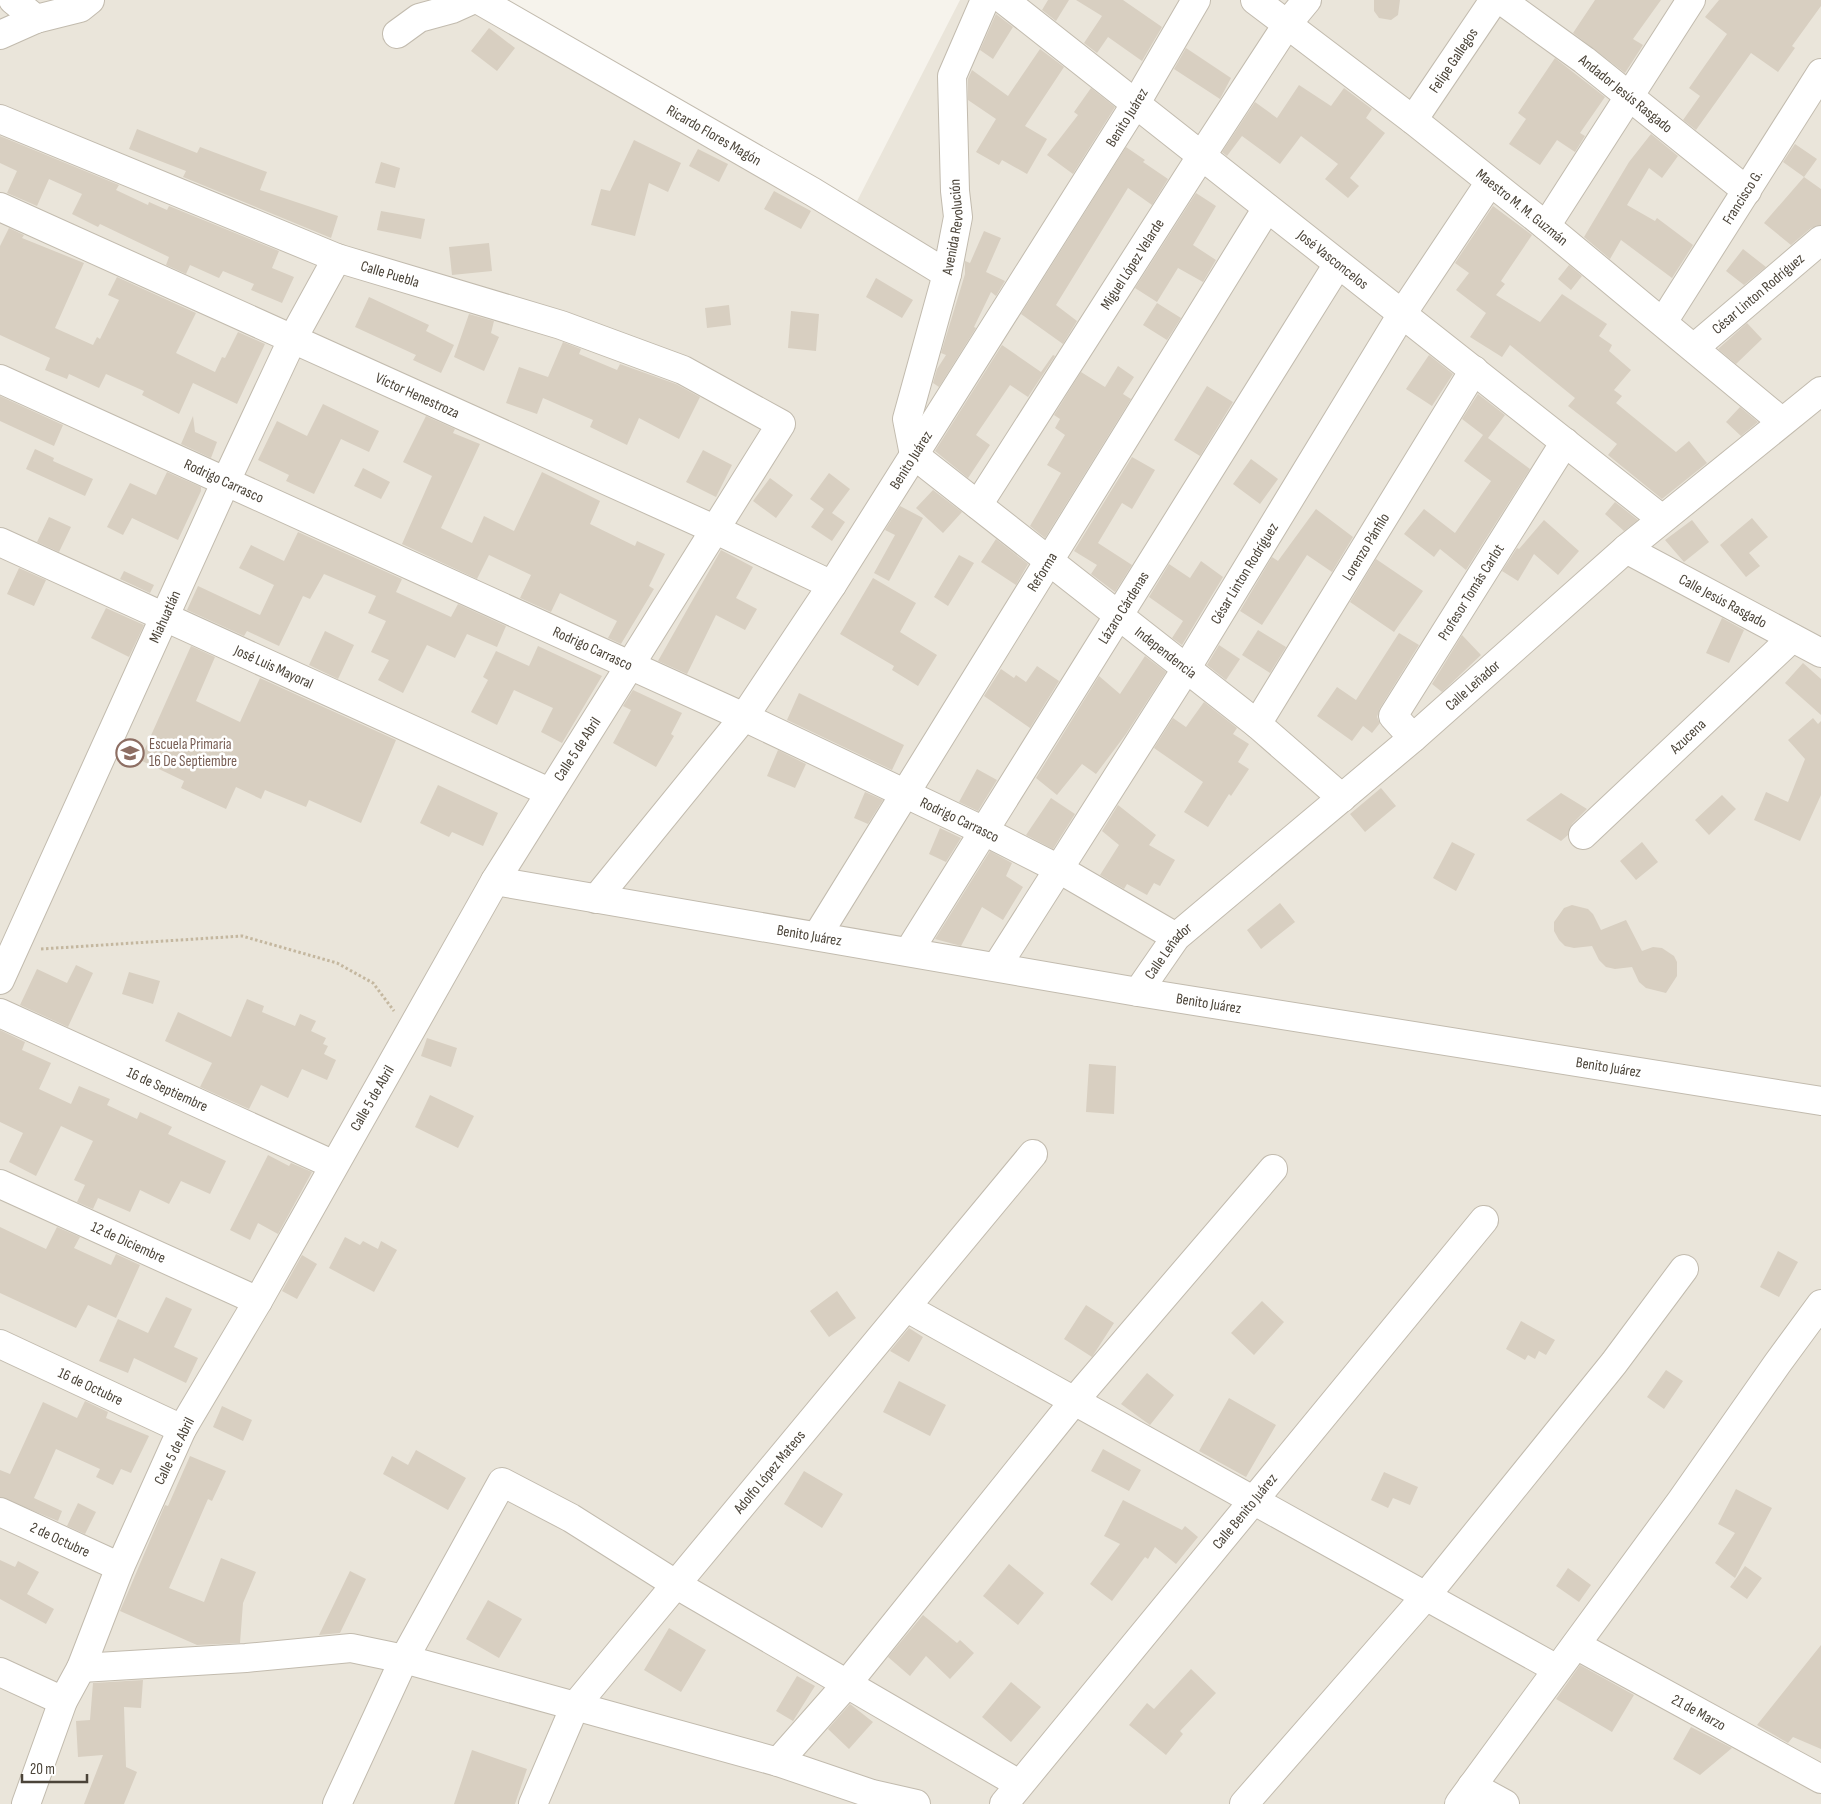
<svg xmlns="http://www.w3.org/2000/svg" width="1821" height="1804" font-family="'Sofia Sans Condensed',sans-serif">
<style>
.residential{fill:#eae5da}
.building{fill:#d8cfc1}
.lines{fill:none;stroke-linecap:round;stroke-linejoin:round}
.minor-casing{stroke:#c2bbae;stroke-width:30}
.path{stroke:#c4b79f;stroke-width:3;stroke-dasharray:2.5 2.5;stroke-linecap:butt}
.minor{stroke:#fff;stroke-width:28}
.labels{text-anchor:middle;stroke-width:5;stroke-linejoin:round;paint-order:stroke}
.street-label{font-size:15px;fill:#4b4439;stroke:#fff}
.education-label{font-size:15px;fill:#785e54;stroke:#fff;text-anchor:start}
</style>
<rect width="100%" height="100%" fill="#f6f3ec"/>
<path class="residential" d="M0,0H476L854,207L960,0H1821V1804H0Z"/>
<path class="building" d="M1048,0H1069L1056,21L1042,10Z
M1076,0H1123L1162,27L1142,61L1108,37L1097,53L1084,43L1102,16Z
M1374,0H1400L1398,15L1391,20L1379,18L1374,11Z
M1595,0H1661L1633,39L1643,45L1625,73L1573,33Z
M1719,0H1821V6L1792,46L1795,48L1778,72L1751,53L1696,130L1683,120L1700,96L1689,88L1727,34L1705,17Z
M996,14L1013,27L993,59L980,50Z
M489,28L515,48L497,71L471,51Z
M1186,48L1231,78L1220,99L1174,69Z
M1040,49L1064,67L1025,126L1047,139L1027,174L1002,160L999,165L976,152L996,119L968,100V79L972,70L1008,96Z
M1555,58L1605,97L1580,133L1585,136L1575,152L1557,140L1540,165L1509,144L1526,119L1518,113Z
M1299,85L1331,106L1344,88L1372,109L1366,118L1385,133L1350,178L1359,186L1348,198L1325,179L1338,164L1301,136L1280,164L1242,136L1227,156L1222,152L1255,102L1277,118Z
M1091,88L1115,107L1073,174L1047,155L1078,115L1074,112Z
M137,129L197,153L200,147L267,172L260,190L338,216L331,238L183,177L186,171L129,149Z
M1651,134L1678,156L1662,178L1649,168L1627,205L1655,221L1657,218L1693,245L1672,278L1621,240L1610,259L1584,237L1629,162Z
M0,136L119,185L116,190L148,205L149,202L167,210L169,206L279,251L272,268L294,277L282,303L251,290L254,284L223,271L219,278L190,265L186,274L166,265L169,257L100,224L98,227L72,214L82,194L49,179L37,206L7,193L17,171L0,163Z
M634,140L681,163L668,192L649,183L635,236L591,225L601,189L610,191Z
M1795,144L1817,159L1804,177L1783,162Z
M1126,147L1145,160L1143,162L1168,179L1152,205L1128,188L1056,305L1077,321L1063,344L1021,314Z
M698,149L728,164L719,182L689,166Z
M381,162L400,168L395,188L375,183Z
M1804,177L1821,189V225L1811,228L1791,245L1764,223Z
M774,191L811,211L801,229L764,209Z
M1196,193L1216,206L1193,245L1216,260L1203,282L1178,268L1157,302L1135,288Z
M1493,206L1532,235L1501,281L1505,284L1496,295L1540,322L1562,294L1607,324L1599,336L1612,345L1609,351L1631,370L1614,390L1622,396L1616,403L1676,452L1689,441L1707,463L1662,499L1608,455L1617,444L1568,406L1575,398L1510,345L1502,357L1470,337L1486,313L1456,290L1469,273L1455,263Z
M381,211L425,219L421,239L377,230Z
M9,228L24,235L22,238L84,263L55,328L93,345L97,337L100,339L119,300L108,295L117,277L196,313L176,353L215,372L222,357L225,358L238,332L265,344L237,404L193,383L179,414L142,395L144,391L106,374L99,388L69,374L67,379L45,370L50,358L0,335V246Z
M984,231L1001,238L986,272L1005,281L996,296L991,292L974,327L976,328L939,387L933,383L937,369L946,355L941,353L965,274V261L970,263Z
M489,243L492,271L452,275L449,247Z
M1743,249L1766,267L1744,285L1726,271Z
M1569,265L1582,276L1571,290L1558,279Z
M876,278L913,300L902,318L866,297Z
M369,297L429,325L426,331L454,345L441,373L413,360L416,355L355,327Z
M1157,303L1181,318L1167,340L1143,325Z
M729,305L731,325L707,328L705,308Z
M791,311L819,314L816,351L788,348Z
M469,314L494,321L491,333L499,337L484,371L454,357Z
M1747,323L1762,339L1736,364L1718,349Z
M563,342L581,349L579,354L617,370L620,364L676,384L700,397L679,439L639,418L627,445L590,427L593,420L543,398L537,414L506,403L519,367L548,377Z
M1002,345L1041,372L1053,355L1055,356L1028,397L1010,385L976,435L990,445L968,478L935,451Z
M1429,355L1453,374L1432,406L1406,389Z
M1118,366L1134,377L1123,394L1131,399L1045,538L1030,526L1061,473L1047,465L1065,435L1055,428L1060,419L1054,415L1081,372L1105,387Z
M1207,386L1233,402L1200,456L1174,440Z
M1478,394L1505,415L1488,438L1530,469L1466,570L1440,549L1434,557L1404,534L1424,509L1455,533L1491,481L1464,461L1483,435L1462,419Z
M0,396L63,425L54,446L0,421Z
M323,404L379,431L369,452L341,439L314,494L286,481L289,475L258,460L277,421L307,436Z
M1740,407L1758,422L1741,436L1726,422Z
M193,416L195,432L217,442L211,458L181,444Z
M426,416L455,429L453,433L480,444L441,528L472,543L484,516L514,531L542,472L600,501L590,524L635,546L637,541L665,554L649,586L654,589L621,644L608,638L617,621L560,593L551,612L520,598L531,575L489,555L477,579L402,544L432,476L403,462Z
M35,449L54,458L53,461L93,479L85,496L26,469Z
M703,450L732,465L716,497L686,482Z
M1132,457L1155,470L1132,509L1122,503L1098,543L1132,565L1115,592L1091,574L1097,565L1074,551Z
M1251,459L1278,479L1260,504L1233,484Z
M363,468L390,482L381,499L354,486Z
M167,472L201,487V491L178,540L132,518L123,535L107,527L130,483L156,495Z
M829,473L850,489L832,513L845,522L832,541L811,527L824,509L810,499Z
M770,478L793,495L776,518L753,501Z
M933,490L962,512L943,533L916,508Z
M1615,502L1638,520L1624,531L1605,514Z
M900,506L923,518L889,581L874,573L895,535L885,530Z
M1316,509L1353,537L1332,572L1307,555L1262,625L1240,611L1272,557L1278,561Z
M49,517L71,527L59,552L37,542Z
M1752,518L1768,537L1749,553L1760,566L1746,577L1720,545Z
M1544,520L1579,551L1558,575L1534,554L1518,581L1502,571L1517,548L1519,549Z
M1692,520L1709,542L1684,562L1665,540Z
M298,532L402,579L396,592L451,617L458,604L506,626L497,647L467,634L455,658L427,645L403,693L378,680L389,660L371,652L386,621L368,613L376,596L324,574L310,599L303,596L279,646L247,631L244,636L187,610L198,586L260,615L274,585L239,568L251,545L284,561Z
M996,539L1028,564L1016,585L981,562Z
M721,550L753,567L736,598L757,609L745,630L716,615L687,674L658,661Z
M959,555L974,563L948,606L934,597Z
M1376,559L1423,591L1394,632L1350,602Z
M1201,561L1223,577L1182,645L1172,638L1183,621L1149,597L1169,564L1190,578Z
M19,568L46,580L34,606L7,594Z
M124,571L154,585L150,593L120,579Z
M873,578L916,603L900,632L937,655L918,686L892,670L894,666L840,634Z
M106,608L144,625L129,657L91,638Z
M1722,618L1744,630L1729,663L1706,653Z
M1258,630L1286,647L1270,673L1242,655Z
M325,631L354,645L338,679L309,665Z
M1399,633L1419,645L1380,708L1377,717L1380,723L1372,733L1363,726L1352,741L1317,716L1337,687L1356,700Z
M1462,635L1481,655L1442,692L1432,684Z
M1219,645L1240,659L1226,680L1207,665Z
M191,646L215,657L196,701L240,722L260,678L396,740L361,823L309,800L306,807L265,790L261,799L236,787L226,809L181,788L184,781L140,760Z
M538,646L602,676L562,743L541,732L553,708L514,690L497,725L471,712L488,680L483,677L496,651L529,666Z
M1145,656L1166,672L1126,734L1096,774L1082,764L1057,795L1036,778L1099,676L1120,694Z
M1803,663L1821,679V715L1785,683Z
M1037,666L1059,681L1030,728L984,696L1001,669L1014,678L1016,675L1026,682Z
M633,690L682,713L671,734L674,736L656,767L613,743L631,710L623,706Z
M799,693L904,745L892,770L787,720Z
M1204,702L1237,728L1233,734L1249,744L1238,762L1249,769L1231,796L1229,794L1208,827L1184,812L1203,782L1154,748L1173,718L1186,727Z
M1813,718L1818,724L1821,721V795L1800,841L1754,820L1766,792L1788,802L1805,759L1788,740Z
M778,750L806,764L795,788L767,776Z
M977,769L997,780L978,811L959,802Z
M438,785L498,813L483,846L452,832L449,837L420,823Z
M1381,788L1396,806L1365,832L1350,814Z
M865,792L883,800L868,824L854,818Z
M1561,793L1587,809L1572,824L1568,835L1561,841L1526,820Z
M1722,795L1736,809L1709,835L1695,820Z
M1051,798L1075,814L1053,849L1026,835Z
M1118,805L1156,835L1149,845L1175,860L1160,886L1154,883L1147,895L1127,884L1124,889L1100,875L1119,845L1102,831Z
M940,828L961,838L946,862L929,854Z
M1452,842L1475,854L1456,891L1433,878Z
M1642,842L1658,862L1636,880L1620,861Z
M990,851L1012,863L1006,876L1023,887L1003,920L982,907L961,946L935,939Z
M1280,903L1295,922L1261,949L1247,930Z
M1572,905L1588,909L1593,914L1601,930L1626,920L1642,951L1653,947L1662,948L1674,956L1677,962V976L1666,993L1646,988L1639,982L1632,967L1615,969L1606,967L1599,960L1592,946L1574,948L1565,946L1559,940L1554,931V922L1564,908Z
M76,965L93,973L68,1027L20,1005L37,969L67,983Z
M129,972L160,981L153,1004L122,994Z
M247,999L264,1006L262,1012L295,1026L300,1014L316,1021L311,1031L326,1038L323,1044L328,1046L324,1054L336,1060L327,1080L302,1069L288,1098L261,1085L249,1109L200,1087L212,1063L165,1041L178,1012L231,1037Z
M0,1030L25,1042L22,1050L51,1063L39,1089L71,1104L79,1086L110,1099L107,1105L137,1119L140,1112L172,1127L168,1134L226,1161L210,1194L181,1181L169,1204L140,1190L130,1212L98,1198L93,1209L77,1202L85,1185L74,1180L93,1141L61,1126L36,1176L9,1162L23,1133L0,1122Z
M427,1038L457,1048L451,1067L421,1056Z
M1089,1064L1116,1066L1114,1114L1086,1112Z
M430,1095L474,1116L458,1148L415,1127Z
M268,1155L289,1166L291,1163L312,1172L278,1234L258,1223L250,1240L230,1230Z
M0,1227L46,1249L57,1227L80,1237L74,1248L111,1265L116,1254L140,1265L116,1318L88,1305L76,1328L0,1293Z
M345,1237L360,1245L363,1241L378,1249L381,1241L397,1250L374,1292L329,1268Z
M1778,1251L1798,1262L1779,1297L1760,1287Z
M302,1255L317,1264L297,1299L282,1291Z
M837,1291L856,1318L829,1337L810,1311Z
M166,1297L192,1309L174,1347L198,1358L186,1383L134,1358L128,1373L99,1361L118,1319L148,1333Z
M1262,1301L1284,1322L1254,1355L1231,1333Z
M1086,1305L1114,1323L1092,1357L1064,1339Z
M1521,1321L1555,1340L1546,1355L1539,1351L1535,1359L1528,1355L1525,1360L1506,1349Z
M909,1328L923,1337L909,1362L890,1351Z
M1666,1370L1683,1381L1664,1409L1647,1397Z
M1147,1373L1174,1395L1150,1425L1121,1404Z
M899,1381L946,1405L930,1436L883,1412Z
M1229,1398L1276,1425L1246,1477L1199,1451Z
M85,1401L108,1412L106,1418L149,1436L131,1473L121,1469L113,1485L96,1477L100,1469L56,1449L34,1498L62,1511L58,1521L0,1497V1470L10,1474L43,1402L77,1418Z
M222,1406L252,1420L243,1441L213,1427Z
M1103,1449L1141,1470L1129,1491L1091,1471Z
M416,1450L466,1478L448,1510L383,1474L392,1456L408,1465Z
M190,1456L226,1471L212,1501L208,1499L169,1588L204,1602L221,1558L256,1572L243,1603L240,1643L197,1645L120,1611L165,1505L168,1506Z
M804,1471L843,1494L822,1528L784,1504Z
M1384,1472L1418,1487L1410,1505L1393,1498L1388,1508L1371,1500Z
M1736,1489L1772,1508L1735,1578L1715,1563L1735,1533L1718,1524Z
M1123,1500L1182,1530L1185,1526L1198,1537L1176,1564L1155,1547L1148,1559L1145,1557L1112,1601L1090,1584L1120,1544L1104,1536Z
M78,1503L96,1512L85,1534L67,1526Z
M0,1560L15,1567L18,1561L39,1572L27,1594L54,1609L46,1624L0,1599Z
M1009,1564L1044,1593L1018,1625L983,1596Z
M1745,1566L1762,1578L1747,1599L1730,1587Z
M1568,1568L1591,1585L1579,1602L1556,1586Z
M350,1571L366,1579L340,1633L319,1635Z
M488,1600L522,1619L499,1658L466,1639Z
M923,1615L957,1643L960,1640L974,1653L950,1679L926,1656L910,1676L888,1657Z
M669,1628L706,1650L681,1692L644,1670Z
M1821,1645V1749L1793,1737L1788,1743L1757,1725Z
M1580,1665L1634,1695L1612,1732L1556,1699Z
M1191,1669L1216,1693L1180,1731L1183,1734L1166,1755L1129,1725L1147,1703L1154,1709Z
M797,1676L815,1686L793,1721L776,1711Z
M143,1680L141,1708L124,1707L126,1767L137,1772L124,1804H84L103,1755L78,1757L76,1721L90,1720L93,1683Z
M1011,1682L1041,1707L1011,1742L982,1717Z
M850,1704L873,1722L849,1749L828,1729Z
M1691,1727L1732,1748L1700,1775L1673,1759Z
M472,1750L527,1769L515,1804H454Z"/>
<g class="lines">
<g class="minor-casing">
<g id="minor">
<path d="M13,0L36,19"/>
<path id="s1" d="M479,0L813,192L947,274"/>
<path id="s2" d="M1004,0L1662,519"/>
<path id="s3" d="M1255,0L1413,120L1546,226L1781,421"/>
<path id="s4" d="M1501,0L1584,60L1747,191"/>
<path d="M397,34L419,18L452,9L472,0"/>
<path d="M0,35L36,19L80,8L90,0"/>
<path id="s5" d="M0,119L337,258L561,325L683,370L781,424L495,881L258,1301L182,1429L120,1567L81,1668L63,1701L26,1804"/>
<path id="s6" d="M1413,120L1494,0"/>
<path id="s7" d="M0,207L714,529L832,585"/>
<path d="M1546,226L1691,0"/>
<path id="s8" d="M1663,322L1821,73"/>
<path id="s9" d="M1694,348L1821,240"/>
<path id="s10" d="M0,379L744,717L984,831L1059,869L1176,937"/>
<path id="s11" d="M914,455L1257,724L1342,798"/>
<path id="s12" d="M914,455L907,419L947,274L958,217L955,191L952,76L985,0"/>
<path id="s13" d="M978,505L1202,155L1288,23L1307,0"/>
<path id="s14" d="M0,542L549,792"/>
<path id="s15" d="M1626,549L1821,653"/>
<path id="s16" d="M1257,724L1474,370"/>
<path id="s17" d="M1413,738L1393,716L1565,442"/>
<path id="s18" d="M1583,835L1792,638"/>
<path id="s19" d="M495,881L1138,992L1821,1101"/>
<path id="s20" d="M596,899L744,717L832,585L1136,103L1196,0"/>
<path id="s21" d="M817,936L1267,208"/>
<path id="s22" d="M909,951L1338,264"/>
<path id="s23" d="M997,966L1186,669L1402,314L1490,182"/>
<path id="s24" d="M0,980L226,481L293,338L337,258"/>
<path id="s25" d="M1138,992L1176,937L1413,738L1626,549L1821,391"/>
<path id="s26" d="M0,1013L334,1165"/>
<path id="s27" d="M0,1184L258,1301"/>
<path d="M907,1308L1557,1669"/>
<path id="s28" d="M0,1344L182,1429"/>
<path id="s29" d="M0,1512L120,1567"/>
<path id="s30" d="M1576,1645L1821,1779"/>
<path d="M81,1668L246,1658L351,1648L404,1659L575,1706L778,1762L872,1794L916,1804"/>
<path d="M0,1672L63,1701"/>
<path d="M778,1762L846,1685L1075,1400L1273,1169"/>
<path d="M1472,1786L1505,1804"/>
<path d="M337,1804L404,1659L502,1482L571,1518L677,1585L1019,1784"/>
<path id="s31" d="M533,1804L575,1706L1033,1154"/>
<path id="s32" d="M1004,1804L1484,1220"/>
<path d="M1244,1804L1425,1597L1614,1363L1684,1269"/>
<path d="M1459,1804L1681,1501L1777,1364L1821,1304"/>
</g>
</g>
<path class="path" d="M41,949L242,936L337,963L373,983L394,1011"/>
<use href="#minor" class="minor"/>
</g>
<defs>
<g id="school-ring" transform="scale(1.4375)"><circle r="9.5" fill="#fff" stroke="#8d6e63" stroke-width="1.5"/><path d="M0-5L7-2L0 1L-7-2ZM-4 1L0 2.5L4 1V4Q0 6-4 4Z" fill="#8d6e63"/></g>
</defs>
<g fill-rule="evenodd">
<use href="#school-ring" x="130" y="753"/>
</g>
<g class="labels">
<g class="street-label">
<text dy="5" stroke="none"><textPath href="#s6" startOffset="72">Felipe Gallegos</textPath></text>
<text dy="5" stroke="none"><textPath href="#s4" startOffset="156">Andador Jesús Rasgado</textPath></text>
<text dy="5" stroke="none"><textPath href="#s20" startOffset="946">Benito Juárez</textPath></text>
<text dy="5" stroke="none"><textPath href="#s1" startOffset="271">Ricardo Flores Magón</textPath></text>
<text dy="5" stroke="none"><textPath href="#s8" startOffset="148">Francisco G.</textPath></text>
<text dy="5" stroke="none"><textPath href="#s3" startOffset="338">Maestro M. M. Guzmán</textPath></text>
<text dy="5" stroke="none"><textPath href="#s12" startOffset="235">Avenida Revolución</textPath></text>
<text dy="5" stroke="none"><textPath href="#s2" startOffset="419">José Vasconcelos</textPath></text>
<text dy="5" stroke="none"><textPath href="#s13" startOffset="286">Miguel López Velarde</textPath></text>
<text dy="5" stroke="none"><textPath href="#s5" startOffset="420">Calle Puebla</textPath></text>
<text dy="5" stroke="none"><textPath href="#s9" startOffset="84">César Linton Rodríguez</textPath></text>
<text dy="5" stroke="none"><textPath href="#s7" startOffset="458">Víctor Henestroza</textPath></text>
<text dy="5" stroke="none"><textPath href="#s20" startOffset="541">Benito Juárez</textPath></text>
<text dy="5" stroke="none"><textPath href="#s10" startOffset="246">Rodrigo Carrasco</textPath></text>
<text dy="5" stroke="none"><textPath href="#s16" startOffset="208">Lorenzo Pánfilo</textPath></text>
<text dy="5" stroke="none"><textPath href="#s21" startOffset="428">Reforma</textPath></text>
<text dy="5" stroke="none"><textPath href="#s23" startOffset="464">César Linton Rodríguez</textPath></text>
<text dy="5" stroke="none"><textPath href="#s17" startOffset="176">Profesor Tomás Carlot</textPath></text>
<text dy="5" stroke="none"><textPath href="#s15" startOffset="110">Calle Jesús Rasgado</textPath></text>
<text dy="5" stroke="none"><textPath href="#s22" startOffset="405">Lázaro Cárdenas</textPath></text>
<text dy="5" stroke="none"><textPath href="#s24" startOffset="399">Miahuatlán</textPath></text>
<text dy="5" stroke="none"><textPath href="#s10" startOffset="651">Rodrigo Carrasco</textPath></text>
<text dy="5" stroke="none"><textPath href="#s11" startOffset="320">Independencia</textPath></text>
<text dy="5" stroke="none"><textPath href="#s14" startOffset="301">José Luis Mayoral</textPath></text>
<text dy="5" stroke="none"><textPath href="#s25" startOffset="456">Calle Leñador</textPath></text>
<text dy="5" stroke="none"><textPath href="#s18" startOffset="144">Azucena</textPath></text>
<text transform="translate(577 749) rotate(-57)" y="5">Calle 5 de Abril</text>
<text dy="5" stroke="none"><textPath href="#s10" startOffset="1056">Rodrigo Carrasco</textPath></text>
<text dy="5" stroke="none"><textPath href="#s19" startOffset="319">Benito Juárez</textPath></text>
<text dy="5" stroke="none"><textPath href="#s25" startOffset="51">Calle Leñador</textPath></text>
<text dy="5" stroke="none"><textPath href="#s19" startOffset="724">Benito Juárez</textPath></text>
<text dy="5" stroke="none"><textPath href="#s19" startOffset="1129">Benito Juárez</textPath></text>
<text dy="5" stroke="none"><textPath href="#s26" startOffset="184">16 de Septiembre</textPath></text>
<text transform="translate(372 1098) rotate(-60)" y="5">Calle 5 de Abril</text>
<text dy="5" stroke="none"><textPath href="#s27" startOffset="141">12 de Diciembre</textPath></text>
<text dy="5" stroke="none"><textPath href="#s28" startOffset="100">16 de Octubre</textPath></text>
<text transform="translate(174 1451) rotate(-64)" y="5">Calle 5 de Abril</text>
<text dy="5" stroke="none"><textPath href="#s31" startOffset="411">Adolfo López Mateos</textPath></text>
<text dy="5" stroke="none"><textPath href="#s32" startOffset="379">Calle Benito Juárez</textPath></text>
<text dy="5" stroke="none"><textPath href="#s29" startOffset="66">2 de Octubre</textPath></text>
<text dy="5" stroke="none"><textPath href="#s30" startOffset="140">21 de Marzo</textPath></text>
</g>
<g class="education-label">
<text x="149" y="749">Escuela Primaria<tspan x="149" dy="17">16 De Septiembre</tspan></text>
</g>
</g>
<path d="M22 1774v8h65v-8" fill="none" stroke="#4b4439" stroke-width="2.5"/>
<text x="30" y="1774" font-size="15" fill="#4b4439" stroke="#ffffff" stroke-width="4" paint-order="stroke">20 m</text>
</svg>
